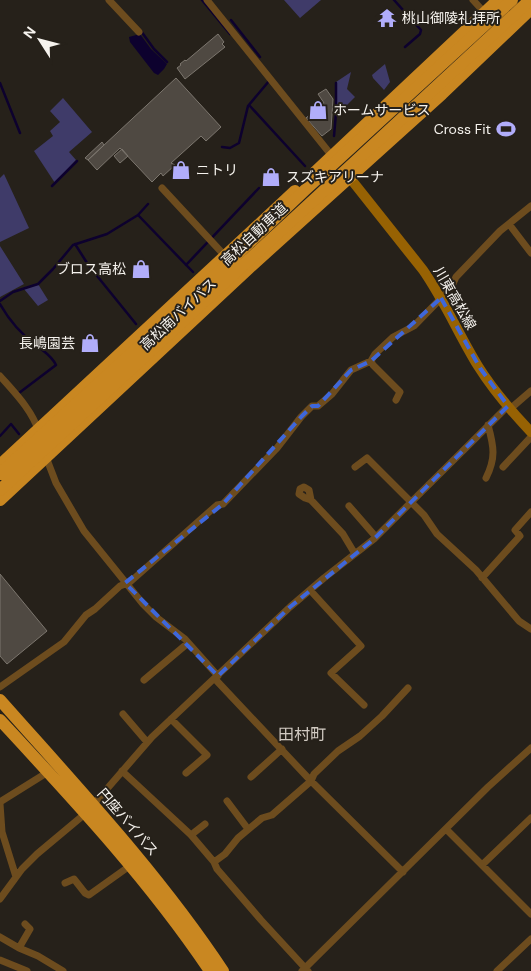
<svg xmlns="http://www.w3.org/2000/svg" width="531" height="971" font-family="'DM Sans','Noto Sans JP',sans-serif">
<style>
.green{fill:#3f3b69}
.water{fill:#0d012e}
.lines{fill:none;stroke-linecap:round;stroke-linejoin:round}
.stream{stroke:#0d012e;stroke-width:2.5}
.building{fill:#4f4942;stroke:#7c766e}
.street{stroke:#6d4c1e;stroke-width:7}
.secondary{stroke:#976203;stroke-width:10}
.highway{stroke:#c98721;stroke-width:12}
.highway-bridge{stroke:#c98721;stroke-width:12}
.marked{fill:none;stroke:#3e67db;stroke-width:4;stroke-dasharray:10 6;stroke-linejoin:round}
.labels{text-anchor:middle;stroke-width:4;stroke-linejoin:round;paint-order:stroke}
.poi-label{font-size:14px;fill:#f6f3ee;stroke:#26211a;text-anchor:start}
.street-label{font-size:14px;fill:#f6f3ee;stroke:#26211a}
.quarter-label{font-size:16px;fill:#d1cac2;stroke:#26211a}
</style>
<rect width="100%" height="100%" fill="#26211a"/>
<path class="green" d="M284,0H321L300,18Z
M385,64L390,82L384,90L373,78L372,75Z
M351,72L347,89L355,97L337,115L336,82Z
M63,98L92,132L69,152L76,160L55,183L34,151L53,136L50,131L60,122L50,111Z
M4,174L29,228L0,242V178Z
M0,246L24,284L0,297Z
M38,284L48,300L38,306L24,289Z"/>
<path class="water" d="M140,34L151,49L167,64L164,69L158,75L154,73L130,42L129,37Z"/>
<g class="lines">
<path class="stream" d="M202,0L230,34
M394,0L421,30L420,34L405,47
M231,20L260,57
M141,31L154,49L167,62
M0,83L20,133
M249,105L305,166
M334,136L336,113V83
M222,147L230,148L239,143L248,106L269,81
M52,186L77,161
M138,215L193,272
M75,244L89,266L136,324
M186,265L259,188
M0,301L13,292L38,284L53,269L73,245L107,234L138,215L148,204
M0,304C9,320 21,334 36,345C44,352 51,355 56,365L19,393
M0,436L11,424L19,434"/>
</g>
<path class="building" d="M218,34L224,42L222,44L225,47L185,79L177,68L181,65L180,64L185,60L186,61Z
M176,78L221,127L206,141L201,136L171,163L175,165L163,176L161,173L152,182L120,148L97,170L88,160Z
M326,89L333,99L331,129L322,136L306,118L324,103L318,94Z
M102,142L104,145L88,160L85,158Z
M122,149L128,156L120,163L114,156Z
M0,574L47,631L7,664L0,656Z"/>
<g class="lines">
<path class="street" d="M109,0L139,32
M207,0L332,156
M473,0L484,12
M162,188L225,256
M509,224L531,253
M371,361L373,365L400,392L396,400
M0,376C15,393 32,410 39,432
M510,409L531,391
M46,457L56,483L84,531L143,604L156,617L185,639L218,676
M355,467L367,458L424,515L437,534L476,570L519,621L531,629
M503,467L531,437
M486,478C496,458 494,447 488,425
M311,500L309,490L304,487L300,489L299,494L305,498L311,500L343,534L355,554
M349,506L376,537
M482,578L520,536L515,530L531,512
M310,590L361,646L331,673L364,705
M215,679L311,781L403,872
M144,680L188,643
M0,687L64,642L86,615L95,609L120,586L130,582L217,505L223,504L277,448L301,417L312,406H318L332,394L351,370L371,361L375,354L393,337L414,326L451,288L456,277L500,231L531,206
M123,714L147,742
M171,719L207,755L186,773
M122,771L191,835L214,862L217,869L261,920L308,971
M251,777L282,749
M227,801L248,829
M0,802L48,772
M0,804L2,832L16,877
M446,829L531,914
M191,835L205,824
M214,862L225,854L238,838L262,818L272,815L311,781L314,774L338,751L360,736L382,716L408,688
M482,865L531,818
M65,883L74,879L85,893L89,895L131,865
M0,899L22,869L37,854L86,813L152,737L290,607L324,578L374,539L508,406
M0,937L19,948L30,929L25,924
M19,948L38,956L63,971
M0,960L27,971
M302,971L488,787L531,748
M497,971L531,939"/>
<path class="secondary" d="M346,173L423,270C444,300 459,335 478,366C493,390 512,412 531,432"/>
<path class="highway" d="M315,172L498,0
M0,465L295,191
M0,500L248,269L442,94L531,9
M0,700C78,788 158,873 223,971
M0,720C74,800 149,880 210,971"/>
<path class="highway-bridge" d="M0,474L169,319L305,190L512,0
M0,490L530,0"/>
</g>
<path class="marked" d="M441,298L480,368L508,406L374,539L290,607L218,676L125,583L223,504L301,417L312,406H318L351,370L371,361Z"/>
<defs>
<g id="temple-bare" transform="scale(1.5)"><path d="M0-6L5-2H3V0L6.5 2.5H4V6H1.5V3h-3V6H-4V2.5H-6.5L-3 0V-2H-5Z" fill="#b1adfa" stroke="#26211a" stroke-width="2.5" paint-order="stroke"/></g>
<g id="shop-bare" transform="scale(1.5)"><path d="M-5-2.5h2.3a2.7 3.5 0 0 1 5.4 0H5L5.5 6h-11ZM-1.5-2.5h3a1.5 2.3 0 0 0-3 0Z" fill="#b1adfa" stroke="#26211a" stroke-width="2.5" paint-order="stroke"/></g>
<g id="stadium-bare" transform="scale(1.5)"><path d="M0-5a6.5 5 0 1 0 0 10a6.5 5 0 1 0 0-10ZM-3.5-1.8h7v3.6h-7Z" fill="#b1adfa" stroke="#26211a" stroke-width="2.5" paint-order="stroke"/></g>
</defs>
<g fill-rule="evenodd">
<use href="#temple-bare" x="387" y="18"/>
<use href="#shop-bare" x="318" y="110"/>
<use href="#stadium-bare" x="506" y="129"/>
<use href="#shop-bare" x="181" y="170"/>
<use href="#shop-bare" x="271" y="177"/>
<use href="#shop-bare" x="141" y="269"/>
<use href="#shop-bare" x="90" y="343"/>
</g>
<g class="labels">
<g class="poi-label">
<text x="402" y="23">桃山御陵礼拝所</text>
<text x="333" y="115">ホームサービス</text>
<text x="491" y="134" text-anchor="end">Cross Fit</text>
<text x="196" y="175">ニトリ</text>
<text x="286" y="182">スズキアリーナ</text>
<text x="126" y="274" text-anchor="end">ブロス高松</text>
<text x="75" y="348" text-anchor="end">長嶋園芸</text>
</g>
<g class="street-label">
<text transform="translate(254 234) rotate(-43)" y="5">高松自動車道</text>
<text transform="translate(455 298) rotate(60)" y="5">川東高松線</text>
<text transform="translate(178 314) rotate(-43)" y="5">高松南バイパス</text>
<text transform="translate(128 822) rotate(49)" y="5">円座バイパス</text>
</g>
<g class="quarter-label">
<text x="302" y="740">田村町</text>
</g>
</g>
<g transform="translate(40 40) rotate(306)" stroke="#26211a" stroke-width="4" paint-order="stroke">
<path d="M0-4L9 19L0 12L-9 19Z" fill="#f6f3ee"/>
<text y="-8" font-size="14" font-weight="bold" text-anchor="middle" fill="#f6f3ee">N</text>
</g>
</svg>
